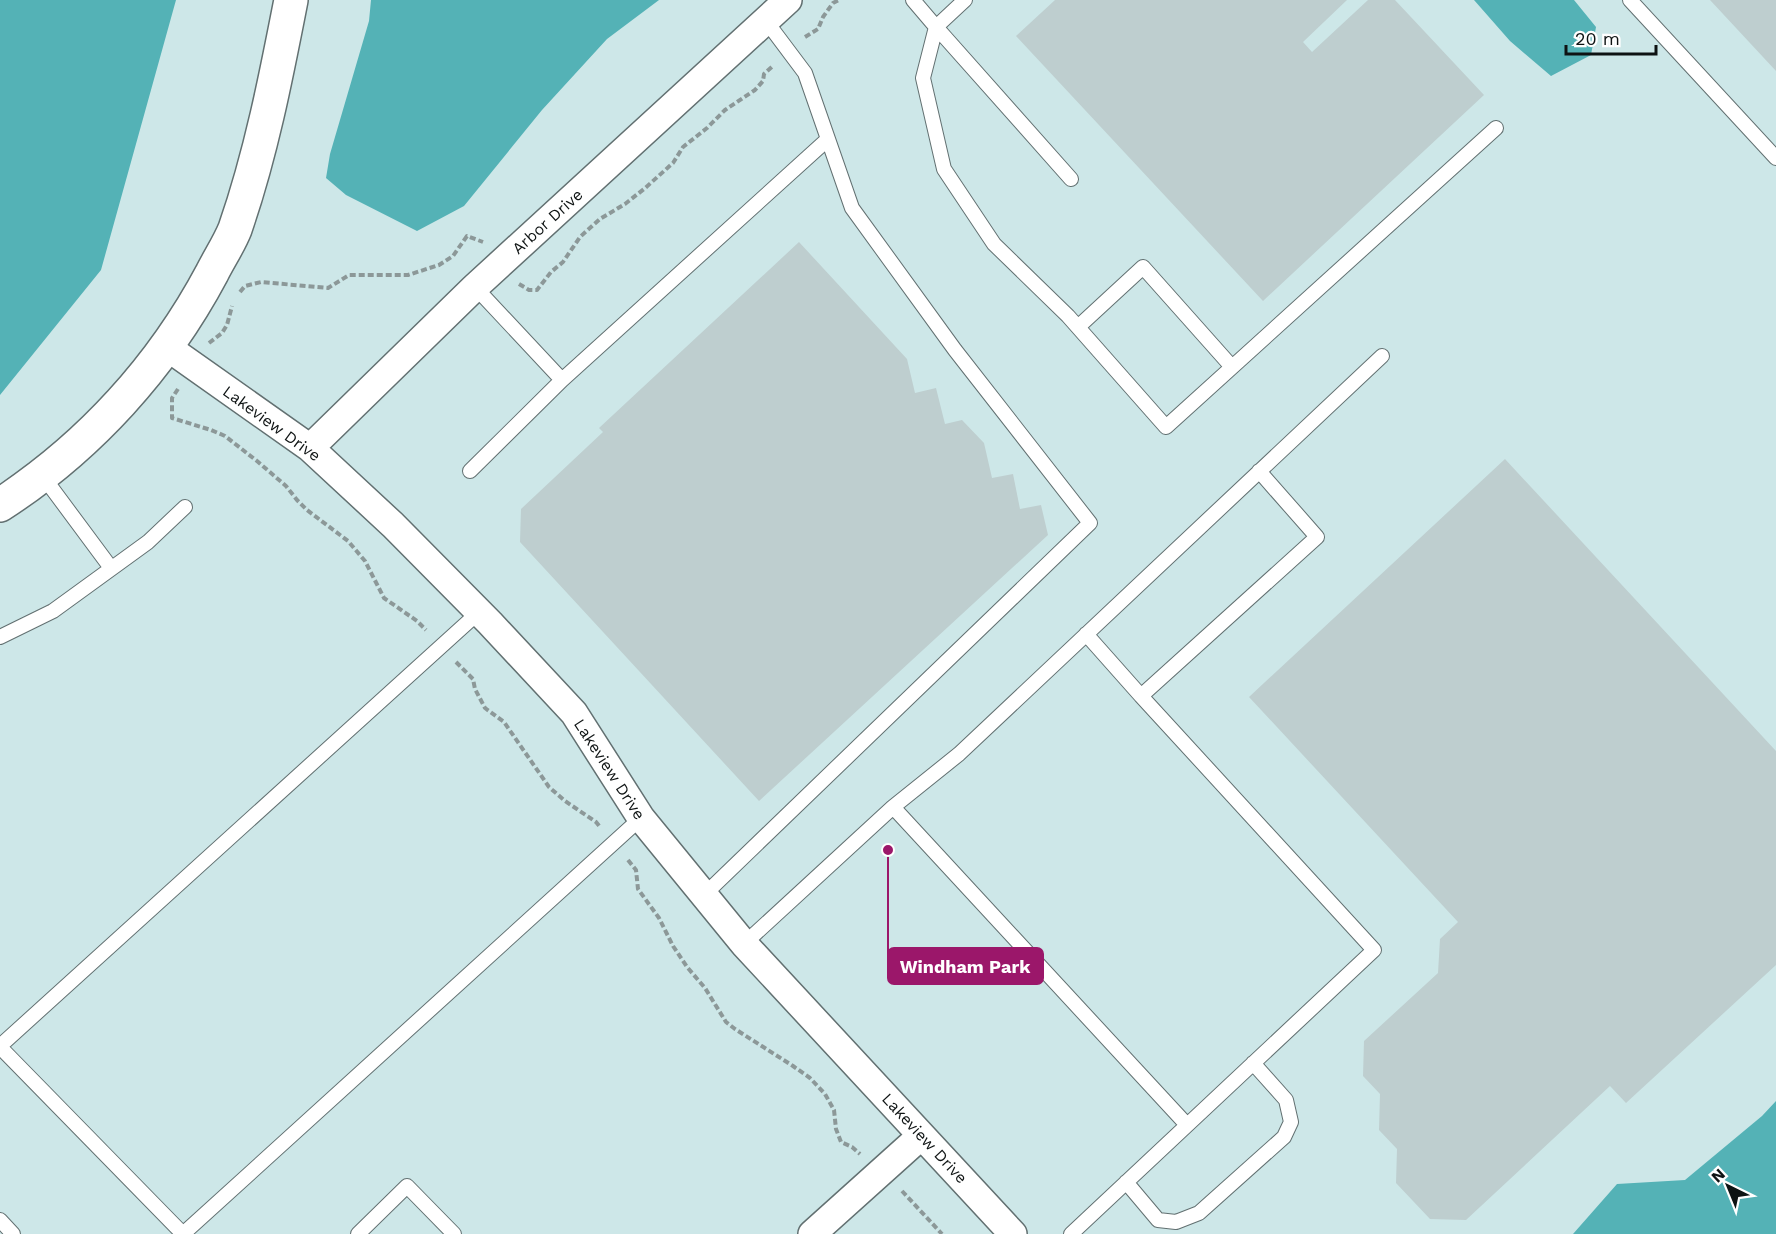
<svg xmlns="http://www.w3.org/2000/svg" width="1776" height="1234" font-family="'Work Sans',sans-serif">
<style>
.built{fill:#cde7e8}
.water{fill:#54b2b6}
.building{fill:#bececf}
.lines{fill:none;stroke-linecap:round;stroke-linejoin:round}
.lane-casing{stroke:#627071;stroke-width:16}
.street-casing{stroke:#627071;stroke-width:30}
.secondary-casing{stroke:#627071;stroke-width:36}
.path{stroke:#8c9898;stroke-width:4;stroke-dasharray:6 3;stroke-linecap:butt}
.lane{stroke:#fff;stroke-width:14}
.street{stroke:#fff;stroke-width:27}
.secondary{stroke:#fff;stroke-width:33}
.labels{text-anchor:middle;stroke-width:4.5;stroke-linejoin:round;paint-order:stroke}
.street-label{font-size:16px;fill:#0e1313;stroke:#fff}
.leader{fill:none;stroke:#9b176a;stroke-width:2}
.callout-dot{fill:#9b176a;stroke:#fff;stroke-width:2}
.callout{fill:#9b176a;stroke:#9b176a;stroke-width:2}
.callout-label{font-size:18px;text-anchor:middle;font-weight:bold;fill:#fff}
</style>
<rect width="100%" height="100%" fill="#e0f0f1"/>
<path class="built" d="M0,0H1776V1234H0Z"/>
<path class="water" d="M0,0H176L101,270L0,395Z
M371,0H659L607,39L542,110L464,206L417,231L346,195L326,178L330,154L369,21Z
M1474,0H1574L1596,27L1591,55L1551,76L1510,41Z
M1776,1101V1234H1573L1617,1184L1685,1180L1762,1116Z"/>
<path class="building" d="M1055,0H1347L1303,42L1312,52L1368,0H1395L1484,95L1263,301L1016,36Z
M1710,0H1776V71Z
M799,242L907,359L915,393L936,388L945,424L962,420L984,443L992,478L1013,474L1020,509L1041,505L1048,535L759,801L520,542L521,509L603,432L599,428Z
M1505,459L1776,751V965L1626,1103L1610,1086L1466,1220L1430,1219L1396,1183L1397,1149L1379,1130L1380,1094L1363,1076L1364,1041L1438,973L1440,939L1458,922L1249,697Z"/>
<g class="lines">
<g class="lane-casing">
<path id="lane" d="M913,0L936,27L965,0
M1630,0L1776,158
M1071,179L936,27L923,78L944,169L994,244L1068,316L1166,427L1496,128
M475,287L562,380
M1078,327L1143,267L1232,367
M470,471L562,380L828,139
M42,475L111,568
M1086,634L1141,696
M0,637L53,611L148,542L185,507
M893,807L1187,1125
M703,896L1090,523L955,350L852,208L805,73L766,21
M744,944L893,807L959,754L1382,356
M0,1046L479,612
M0,1047L183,1234L641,818
M1126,1182L1158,1220L1176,1222L1199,1213L1284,1137L1291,1122L1286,1100L1253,1063
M0,1220L13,1234
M358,1234L407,1186L454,1234
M1071,1234L1374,950L1141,696L1317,537L1259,471"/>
</g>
<g class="street-casing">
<path id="street" d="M167,347L310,448L393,525L490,623L574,713L641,818L744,944L1013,1234
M310,448L475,287L788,0
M812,1234L921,1136"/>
</g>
<g class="secondary-casing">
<path id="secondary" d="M0,505C89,447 162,367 212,273C219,259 229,244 235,229C261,154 276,77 291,0"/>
</g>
<path class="path" d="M805,37L818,29L823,17L833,3L839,0
M519,284L529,290H537L551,272L563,262L580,237L600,219L625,204L644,189L673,163L683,147L707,128L725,110L755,90L763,81L764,74L773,66
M240,292L245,286L261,282L328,288L349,275H408L439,265L453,256L467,236L483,242
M209,343L222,333L227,325L232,306
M178,389L172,398V418L211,430L225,436L257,461L286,486L297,500L307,510L348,541L365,561L384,598L417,621L426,630
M456,662L473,679L475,689L485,708L504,722L549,787L565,801L596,822L600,827
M628,860L636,870L638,889L659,918L673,946L687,967L705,988L726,1022L735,1029L793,1066L810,1078L825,1094L834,1110L836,1129L841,1142L852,1147L860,1154
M902,1191L942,1234"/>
<use href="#lane" class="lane"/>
<use href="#street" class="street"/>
<use href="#secondary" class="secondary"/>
</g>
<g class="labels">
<g class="street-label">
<text transform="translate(547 221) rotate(-42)" y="6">Arbor Drive</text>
<text transform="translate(272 423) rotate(36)" y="6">Lakeview Drive</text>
<text transform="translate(610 769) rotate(57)" y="6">Lakeview Drive</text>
<text transform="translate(925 1138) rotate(47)" y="6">Lakeview Drive</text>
</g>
</g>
<path class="leader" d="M888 850L888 966"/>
<circle class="callout-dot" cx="888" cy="850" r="6"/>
<rect class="callout" x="888" y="948" width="155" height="36" rx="6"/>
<g class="callout-label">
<text x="965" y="973">Windham Park</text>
</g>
<g transform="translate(1728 1186) rotate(317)" stroke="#ffffff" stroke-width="4.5" paint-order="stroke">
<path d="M0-4.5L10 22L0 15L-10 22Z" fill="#0e1313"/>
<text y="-9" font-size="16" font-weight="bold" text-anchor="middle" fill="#0e1313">N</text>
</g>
<path d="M1566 45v9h90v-9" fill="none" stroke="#0e1313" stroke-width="3"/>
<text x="1575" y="45" font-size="18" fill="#0e1313" stroke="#ffffff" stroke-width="4.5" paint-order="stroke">20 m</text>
</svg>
